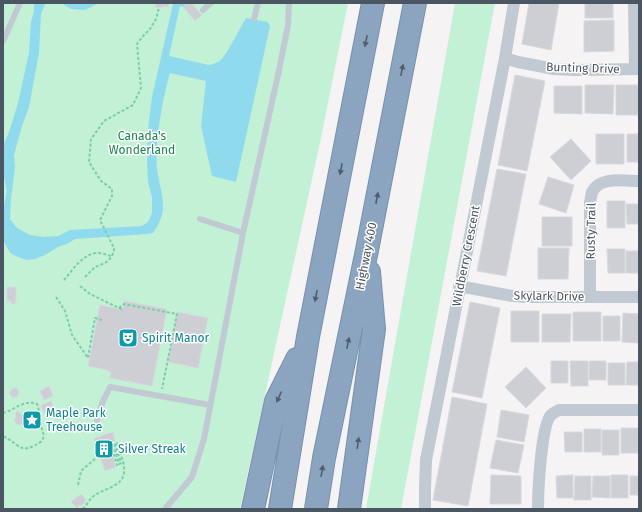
<svg xmlns="http://www.w3.org/2000/svg" width="642" height="512" font-family="'Fira Sans',sans-serif">
<style>
.green{fill:#c3f1d5}
.water{fill:#90daee}
.building{fill:#cdcfd5;stroke:#d7d9de}
.lines{fill:none;stroke-linecap:round;stroke-linejoin:round}
.motorway-casing{stroke:#7690ad;stroke-width:24}
.path{stroke:#7ad0a6;stroke-width:2;stroke-dasharray:3 2;stroke-linecap:butt}
.service{stroke:#c1cad2;stroke-width:6}
.minor{stroke:#c1cad2;stroke-width:12}
.motorway{stroke:#8ba5c1;stroke-width:22}
.oneway{fill:#505e6b}
.labels{text-anchor:middle;stroke-width:3;stroke-linejoin:round;paint-order:stroke}
.street-label{font-size:12px;fill:#4a5661;stroke:#fff}
.park-label{font-size:12px;fill:#17864f;stroke:#fff}
.culture-label{font-size:12px;fill:#0d838f;stroke:#fff;text-anchor:start}
</style>
<rect width="100%" height="100%" fill="#f5f3f3"/>
<path class="green" d="M3,3H348L321,138L240,509H3Z
M455,3H495L401,509H366Z"/>
<path class="water" d="M34,3H47L45,4L41,14L39,53L29,107L22,126L14,155L15,167L11,199L10,219L17,228L30,235L44,237L58,236L70,230L142,226L148,222L152,213V197L148,182L147,162L148,129L152,97L173,4L171,3H188L183,7L180,6L169,56L209,65L213,64L220,61L227,52L246,18L268,22L270,26L236,182L212,176L201,126L206,81L170,73C164,93 158,125 157,146C157,153 156,161 157,168C160,194 171,208 153,233L147,234L75,239L67,244L58,247L45,255L35,259L27,260L18,257L10,253L3,240V210L7,191L4,177V170L3,169V146L9,132L18,103L29,53L31,22L34,11Z
M61,3H99L85,10L71,9Z"/>
<path class="building" d="M156,3H169L168,7L163,6L162,8L155,7Z
M188,3H191L202,15L195,21L183,7Z
M529,3H559L551,50L522,44Z
M585,3H613V18H585Z
M614,20V51L584,52V21Z
M515,75L545,81L527,171L498,165Z
M585,85H614L613,114L585,113Z
M616,85H639V115H616Z
M554,86H582V114L554,113Z
M596,134H624V164H596Z
M627,134H639V162H627Z
M571,139L591,161L571,180L550,157Z
M497,169L526,174L506,276L477,271Z
M548,177L574,185L566,213L539,204Z
M607,201H625V228H607Z
M626,204H639V224H627Z
M542,217H572V246H542Z
M538,248H569L568,279H538Z
M607,249H625V273H608Z
M626,251H639V273H626Z
M7,287H16V302L15,301V304H11V301H7Z
M124,301L167,309L152,386L110,378L111,372L107,371V370L88,366L100,305L119,309V307L123,308Z
M470,302L500,308L482,398L452,392Z
M511,311H539V342H511Z
M177,312L208,318L198,368L168,362Z
M573,312H601V341H573Z
M623,313L639,314V343L622,342Z
M542,314H571L570,342H542Z
M603,316H620V341H603Z
M551,361H568V383H551Z
M570,361H588V386H571Z
M589,361H606V380H589Z
M627,362H639V385H626Z
M608,363H625V385H608Z
M526,367L546,388L526,408L505,387Z
M49,386L53,396L44,400L40,391Z
M16,388L19,392L17,397H12L9,393L12,389Z
M452,397L487,404L468,506L433,500Z
M51,401L55,411L45,415L41,405Z
M501,410L529,415L524,442L497,437Z
M18,411L26,418L24,424L18,425L14,421L16,415L15,414L16,412Z
M621,428H638V453H621Z
M584,429H601V452H584Z
M602,430H619V455H602Z
M113,432L115,441L109,443L116,467L105,471L100,457L97,458V457L96,455L100,454L94,438Z
M564,432H582V452H565Z
M496,440L524,445L518,473L490,468Z
M491,475L521,476V504H490Z
M573,475V498H557L556,476Z
M611,475H628V498H611Z
M575,476H591V500H574Z
M593,476H610V498L592,497Z
M630,476H639V495H630Z
M81,494L86,500L84,501L86,502L81,506L80,505L77,508L71,502Z"/>
<g class="lines">
<g class="motorway-casing">
<path id="motorway" d="M253,509L276,401L297,359
M280,509L308,337L373,3
M316,509L324,458L367,250L415,3
M349,509L374,329L369,272"/>
</g>
<path class="path" d="M85,277L95,267L105,263L109,260L114,252V248L100,220L112,196V189L101,181L89,162L91,139L104,121L133,105L141,88L137,44L142,37L150,29L156,19L159,8
M64,280C73,270 83,253 98,253C103,253 107,255 111,256
M80,286L90,294L123,310
M56,297L65,311L72,335L88,358L95,318L102,320
M119,308L124,304L177,314L162,389
M3,413C14,410 25,399 37,404L38,406L41,425L44,436L42,441C20,456 21,445 3,436
M78,485L81,471L97,457
M83,509C87,505 90,498 95,495C101,491 109,489 115,485C132,476 121,457 117,443H115L121,463L119,464L113,444L111,445L117,465H116"/>
<path class="service" d="M203,10L211,3
M254,19L258,3
M3,41L20,3
M200,219L243,233
M97,420L103,401L110,387L210,405
M165,509L192,477L204,439L243,233L278,75L288,25L289,3"/>
<path class="minor" d="M634,3L635,69
M505,58L518,62L554,69L575,70L639,69
M459,286L512,296L525,297H639
M590,297V202C591,199 591,195 592,192C600,176 624,181 639,181
M425,509V489L426,460L505,58L514,3
M538,509C538,493 541,425 551,415C553,413 557,411 559,410H639"/>
<use href="#motorway" class="motorway"/>
</g>
<defs><path id="oneway-solid" d="M-6-.8H1V-3.2L6.5 0L1 3.2V.8H-6Z"/></defs>
<g class="oneway">
<use href="#oneway-solid" transform="translate(366 41) rotate(101)"/>
<use href="#oneway-solid" transform="translate(402 70) rotate(-79)"/>
<use href="#oneway-solid" transform="translate(341 169) rotate(101)"/>
<use href="#oneway-solid" transform="translate(377 198) rotate(-79)"/>
<use href="#oneway-solid" transform="translate(316 296) rotate(101)"/>
<use href="#oneway-solid" transform="translate(348 343) rotate(-78)"/>
<use href="#oneway-solid" transform="translate(279 397) rotate(114)"/>
<use href="#oneway-solid" transform="translate(358 443) rotate(-82)"/>
<use href="#oneway-solid" transform="translate(322 471) rotate(-80)"/>
</g>
<defs>
<g id="theatre-square" transform="scale(1)"><rect x="-9" y="-9" width="18" height="18" rx="4" fill="#0f9aa8" stroke="#fff"/><path d="M-5-5.5Q0-4 5-5.5V0Q5 5 0 6Q-5 5-5 0ZM-3.3-2.5H-1v1.5H-3.3ZM1-2.5H3.3v1.5H1ZM-2.8 1Q0 5.5 2.8 1Z" fill="#fff"/></g>
<g id="sight-square" transform="scale(1)"><rect x="-9" y="-9" width="18" height="18" rx="4" fill="#0f9aa8" stroke="#fff"/><path d="M0-6L1.8-2.2L6-1.7L2.9 1.2L3.7 5.4L0 3.3L-3.7 5.4L-2.9 1.2L-6-1.7L-1.8-2.2Z" fill="#fff"/></g>
<g id="building-square" transform="scale(1)"><rect x="-9" y="-9" width="18" height="18" rx="4" fill="#0f9aa8" stroke="#fff"/><path d="M-4-6H4V6H1V3H-1V6H-4ZM-2.5-4.3h1.7v1.8h-1.7ZM.8-4.3h1.7v1.8H.8ZM-2.5-1h1.7V.8h-1.7ZM.8-1h1.7V.8H.8Z" fill="#fff"/></g>
</defs>
<g fill-rule="evenodd">
<use href="#theatre-square" x="128" y="338"/>
<use href="#sight-square" x="32" y="420"/>
<use href="#building-square" x="104" y="449"/>
</g>
<g class="labels">
<g class="street-label">
<text transform="translate(583 68) rotate(2)" y="4">Bunting Drive</text>
<text transform="translate(591 231) rotate(-89)" y="4">Rusty Trail</text>
<text transform="translate(366 256) rotate(-79)" y="4">Highway 400</text>
<text transform="translate(466 256) rotate(-79)" y="4">Wildberry Crescent</text>
<text transform="translate(549 296) rotate(1)" y="4">Skylark Drive</text>
</g>
<g class="park-label">
<text x="142" y="140">Canada's<tspan x="142" dy="14">Wonderland</tspan></text>
</g>
<g class="culture-label">
<text x="142" y="342">Spirit Manor</text>
<text x="46" y="417">Maple Park<tspan x="46" dy="14">Treehouse</tspan></text>
<text x="118" y="453">Silver Streak</text>
</g>
</g>
<rect width="642" height="512" fill="none" stroke="#4a5661" stroke-width="8"/>
</svg>
